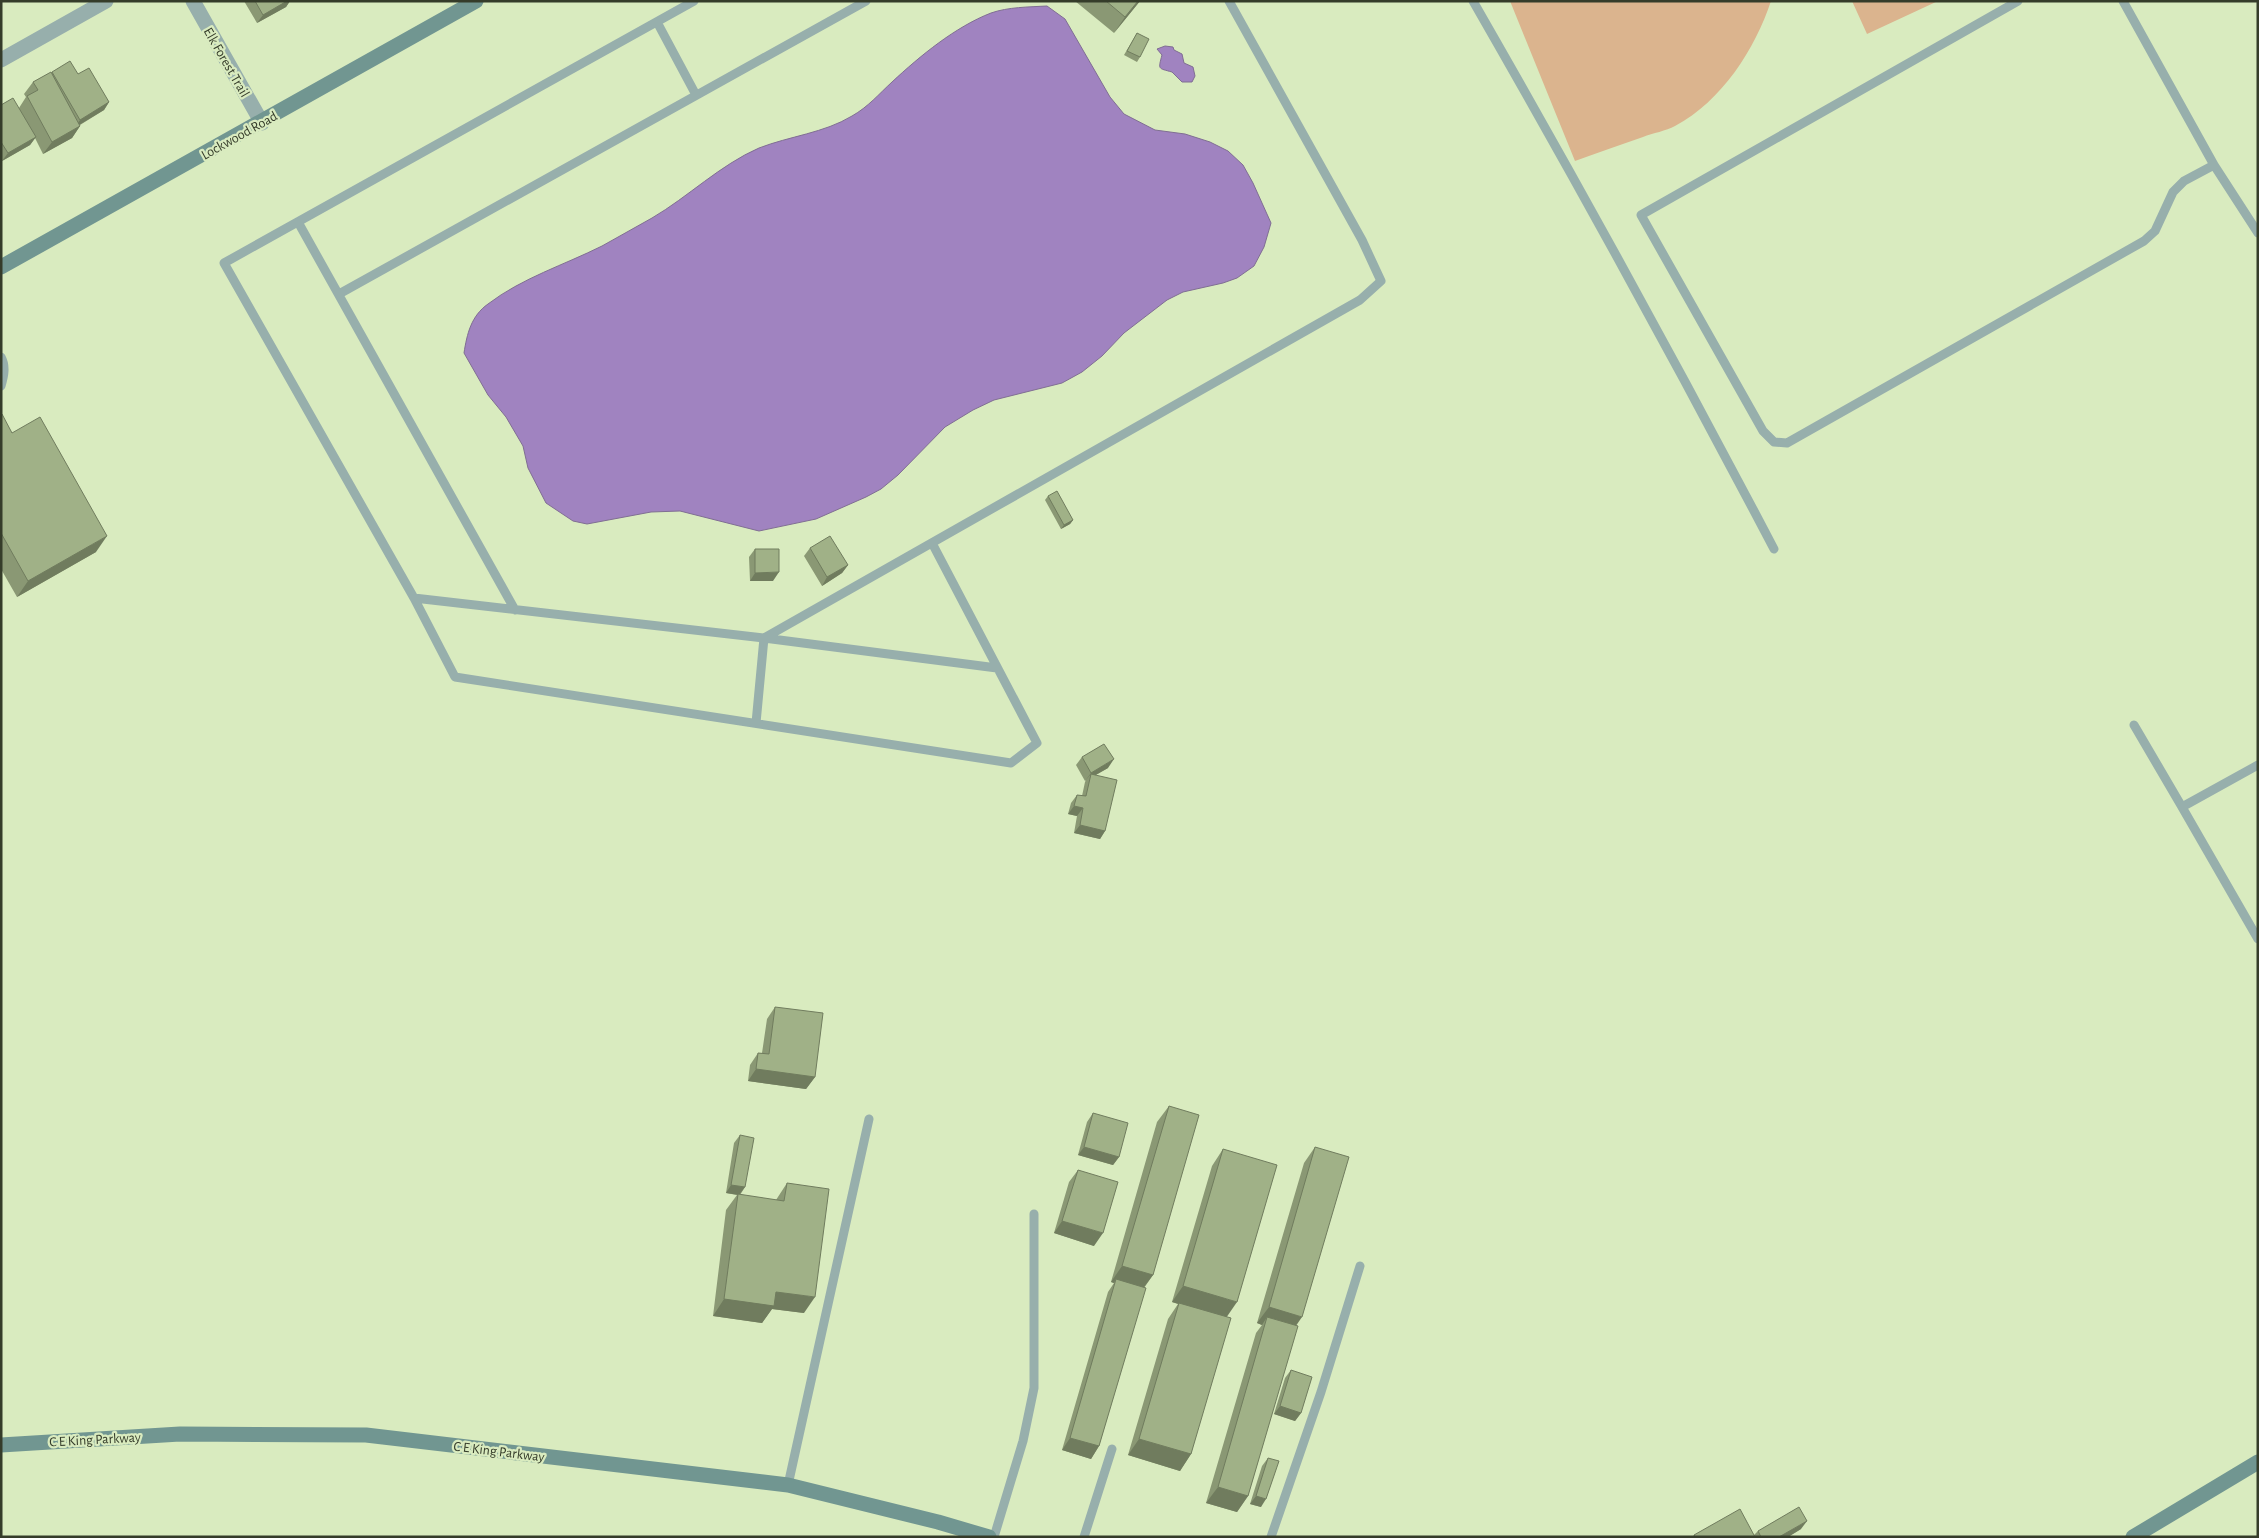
<svg xmlns="http://www.w3.org/2000/svg" width="2259" height="1538" font-family="'Alegreya Sans',sans-serif">
<style>
.green{fill:#dbb48e}
.water{fill:#a083c0;stroke:#806e93}
.lines{fill:none;stroke-linecap:round;stroke-linejoin:round}
.lane{stroke:#97afac;stroke-width:9}
.street{stroke:#97afac;stroke-width:15}
.secondary{stroke:#719691;stroke-width:15}
.wall{fill:#8a9874}
.shaded-wall{fill:#707c5e}
.building{fill:#a0b187;stroke:#707c5e}
.labels{text-anchor:middle;stroke-width:4.5;stroke-linejoin:round;paint-order:stroke}
.street-label{font-size:14px;fill:#353c2a;stroke:#d9ebbf}
</style>
<rect width="100%" height="100%" fill="#d9ebbf"/>
<path class="green" d="M1510,1H1771C1755,49 1722,101 1675,126C1666,131 1653,133 1643,137C1620,145 1597,153 1575,161Z
M1852,1H1938L1867,34Z"/>
<path class="water" d="M1047,6L1065,19L1110,97L1124,114L1155,130L1185,134L1210,142L1228,151L1243,165L1253,183L1271,223L1264,247L1254,266L1237,278L1223,283L1183,292L1167,300L1124,333L1102,356L1082,372L1062,383L994,400L973,410L945,427L898,475L881,489L866,497L816,519L759,531L680,511L651,512L587,524L573,521L546,503L528,468L523,446L506,417L488,395L464,353C467,334 471,316 488,304C522,278 564,265 602,246C619,237 635,227 652,218C688,197 720,165 759,148C790,136 824,133 852,116C868,107 879,94 892,82C920,56 955,27 991,13C1008,7 1029,7 1047,6Z
M1165,46L1173,47L1174,50L1182,54L1184,63L1193,67L1195,76L1192,82H1182L1172,72C1158,68 1158,70 1162,55L1157,49Z"/>
<g class="lines">
<path class="lane" d="M694,1L224,263L414,598L764,638L997,668
M1473,1C1577,182 1677,364 1774,549
M2018,1L1641,215L1763,431L1774,442L1787,443L2144,241L2155,231L2173,192L2184,181L2214,165
M2123,1L2214,165L2258,233
M657,22L696,95
M298,222L515,610
M339,294L866,1
M1,357C6,366 4,376 1,386
M414,598L455,677L1011,763L1037,743L932,543
M756,723L764,638L1360,300L1381,281L1362,240L1229,1
M2134,725L2182,807
M2258,765L2182,807L2258,939
M788,1485L869,1119
M994,1537L1023,1441L1034,1388V1214
M1084,1537L1112,1449
M1271,1537L1321,1392L1360,1266"/>
<path class="street" d="M193,1L262,123
M1,60L106,1"/>
<path class="secondary" d="M1,267L476,1
M1,1445L180,1434L366,1435L788,1485L938,1522L989,1537
M2133,1537L2258,1462"/>
</g>
<path class="wall" d="M244,1H290L286,7L257,23Z
M1075,1H1140L1114,33Z
M1137,33L1140,57L1137,62L1124,55Z
M52,72L78,74L109,102L104,110L80,125V126L72,138L43,154L35,138L30,145L2,161L1,105L19,108L26,97L24,94L33,82Z
M1,414L12,433L96,552L17,597L1,569Z
M1048,496L1073,520L1070,524L1061,529L1045,500Z
M810,548L848,565L842,573L822,586L804,556Z
M755,549L773,581H750L749,557Z
M1082,757L1108,768L1096,775L1105,831L1100,839L1074,833L1077,816L1068,814L1071,803L1077,795L1082,796L1085,782L1086,780L1085,781L1076,765Z
M775,1007L815,1077L806,1089L748,1081L750,1065L758,1053H762L767,1019Z
M1169,1106L1153,1275L1144,1288L1099,1446L1091,1459L1062,1450L1108,1292L1114,1283L1111,1282L1157,1122Z
M1093,1113L1119,1157L1113,1165L1078,1155L1087,1122Z
M740,1135L745,1187L740,1195L776,1200L787,1183L804,1313L772,1309L762,1323L713,1316L726,1210L737,1195L726,1193L734,1143Z
M1315,1147L1296,1325L1248,1496L1237,1512L1206,1503L1256,1333L1262,1325L1257,1323L1304,1163Z
M1223,1149L1226,1317L1191,1454L1180,1471L1128,1455L1168,1319L1178,1304L1172,1302L1212,1166Z
M1078,1170L1094,1246L1054,1233L1069,1182Z
M1291,1370L1301,1413L1295,1421L1274,1414L1285,1378Z
M1268,1458L1261,1507L1250,1504L1262,1466Z
M1801,1529L1788,1537H1693L1694,1535H1754L1758,1531Z"/>
<path class="shaded-wall" d="M287,1H290L286,7L257,23L263,15Z
M1138,1H1140L1114,33L1125,17Z
M109,102L104,110L74,128L80,120Z
M80,126L72,138L43,154L52,142Z
M36,137L30,145L2,161L8,153Z
M1073,520L1070,524L1061,529L1064,525Z
M107,536L96,552L17,597L28,581Z
M848,565L842,573L822,586L827,577Z
M779,572L773,581H750L755,573Z
M1114,759L1108,768L1090,778L1091,774L1085,781L1091,773Z
M1074,806L1083,808L1077,816L1068,814Z
M1080,825L1105,831L1100,839L1074,833Z
M756,1069L815,1077L806,1089L748,1081Z
M1084,1147L1119,1157L1113,1165L1078,1155Z
M731,1185L745,1187L739,1195L726,1193Z
M1062,1221L1103,1233L1094,1246L1054,1233Z
M1122,1266L1153,1275L1141,1291L1116,1279L1114,1283L1111,1282Z
M1183,1286L1237,1302L1226,1318L1172,1302Z
M776,1292L815,1297L804,1313L772,1309L762,1323L713,1316L724,1299Z
M1269,1307L1302,1317L1291,1333L1267,1317L1262,1325L1257,1323Z
M1280,1406L1301,1413L1295,1421L1274,1414Z
M1070,1438L1099,1446L1091,1459L1062,1450Z
M1139,1439L1191,1454L1180,1471L1128,1455Z
M1218,1487L1248,1496L1237,1512L1206,1503Z
M1256,1496L1266,1499L1261,1507L1250,1504Z
M1807,1521L1801,1529L1788,1537H1779Z"/>
<path class="building" d="M255,1H287L263,15Z
M1106,1H1138L1125,17Z
M1137,33L1149,39L1140,57L1127,51Z
M70,61L78,74L89,68L109,102L80,120L52,72Z
M51,72L80,126L52,142L27,96L38,90L33,82Z
M13,98L36,137L8,153L1,142V105Z
M1,414H2L12,433L40,417L107,536L28,581L1,533Z
M1057,491L1073,520L1064,525L1048,496Z
M830,536L848,565L827,577L810,548Z
M755,549H779V572L755,573Z
M1104,744L1114,759L1091,773L1082,757Z
M1091,774L1117,780L1105,831L1080,825L1083,808L1074,806L1077,795L1086,796Z
M775,1007L823,1013L815,1077L756,1069L758,1053L769,1054Z
M1169,1106L1199,1115L1153,1275L1122,1266Z
M1093,1113L1128,1123L1119,1157L1084,1147Z
M740,1135L754,1138L745,1187L731,1185Z
M1315,1147L1349,1157L1302,1317L1269,1307Z
M1223,1149L1277,1165L1237,1302L1183,1286Z
M1078,1170L1118,1182L1103,1233L1062,1221Z
M787,1183L829,1189L815,1297L776,1292L774,1306L724,1299L738,1194L784,1201Z
M1116,1279L1146,1288L1099,1446L1070,1438Z
M1179,1303L1231,1318L1191,1454L1139,1439Z
M1267,1317L1298,1326L1248,1496L1218,1487Z
M1291,1370L1312,1377L1301,1413L1280,1406Z
M1268,1458L1279,1461L1266,1499L1256,1496Z
M1799,1507L1807,1521L1779,1537H1761L1758,1531Z
M1740,1509L1755,1537H1695L1694,1535Z"/>
<g class="labels">
<g class="street-label">
<text transform="translate(227 62) rotate(60)" y="5">Elk Forest Trail</text>
<text transform="translate(239 135) rotate(-29)" y="5">Lockwood Road</text>
<text transform="translate(95 1439) rotate(-3)" y="5">C E King Parkway</text>
<text transform="translate(499 1451) rotate(7)" y="5">C E King Parkway</text>
</g>
</g>
<rect width="2259" height="1538" fill="none" stroke="#353c2a" stroke-width="5"/>
</svg>
